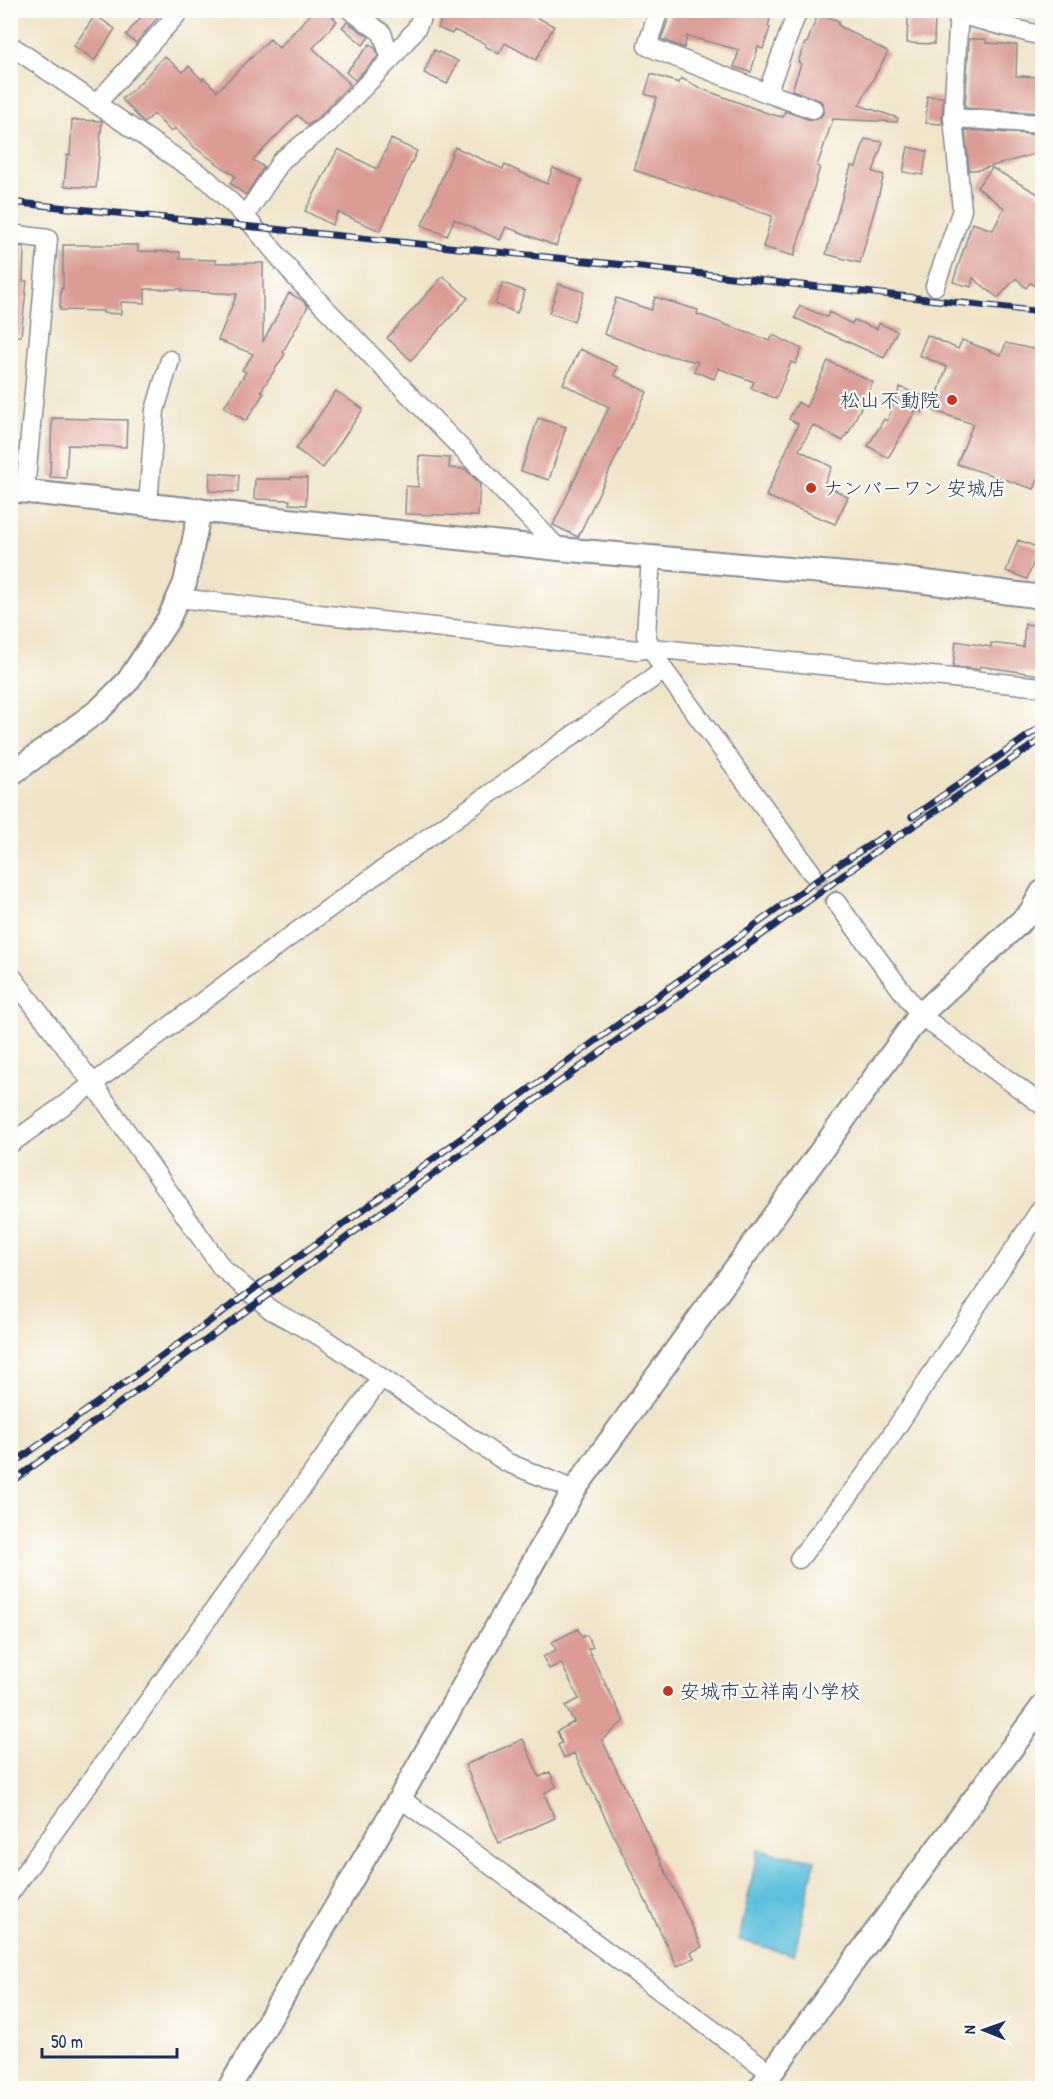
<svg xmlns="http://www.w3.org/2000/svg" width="1053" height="2099" font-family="'Patrick Hand','Klee One',sans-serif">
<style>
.water{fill:#5dc0dc;stroke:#3c789d;stroke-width:1.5}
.building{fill:#da9c94}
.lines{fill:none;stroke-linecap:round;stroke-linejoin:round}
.minor-tunnel{stroke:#c5c0b3;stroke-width:18;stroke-dasharray:18 9;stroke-linecap:butt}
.minor-casing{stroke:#868a93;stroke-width:21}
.tertiary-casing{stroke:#868a93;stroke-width:26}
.minor{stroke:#fff;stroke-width:18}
.tertiary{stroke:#fff;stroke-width:22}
.rail-casing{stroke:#1b2f5e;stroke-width:7}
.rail{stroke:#fdfcf7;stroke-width:4.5;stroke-dasharray:14;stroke-linecap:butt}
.poi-dot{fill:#c8321e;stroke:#fdfcf7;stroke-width:2}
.labels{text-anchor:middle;stroke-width:4.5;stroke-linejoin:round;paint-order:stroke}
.poi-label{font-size:20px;fill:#1b2f5e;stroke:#fdfcf7;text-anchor:start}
</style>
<rect width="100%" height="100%" fill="#fdfcf7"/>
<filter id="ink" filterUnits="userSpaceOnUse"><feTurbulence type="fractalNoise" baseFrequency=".0167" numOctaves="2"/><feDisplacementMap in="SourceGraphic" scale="12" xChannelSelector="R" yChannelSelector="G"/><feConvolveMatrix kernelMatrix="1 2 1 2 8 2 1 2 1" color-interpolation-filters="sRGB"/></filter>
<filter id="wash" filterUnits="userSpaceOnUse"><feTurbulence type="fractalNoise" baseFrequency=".008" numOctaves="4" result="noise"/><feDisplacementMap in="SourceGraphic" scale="24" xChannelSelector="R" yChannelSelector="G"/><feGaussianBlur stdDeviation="1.35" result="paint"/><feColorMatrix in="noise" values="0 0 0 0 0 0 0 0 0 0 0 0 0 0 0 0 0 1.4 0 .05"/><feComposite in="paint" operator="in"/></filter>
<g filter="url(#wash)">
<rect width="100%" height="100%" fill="#f0e4c8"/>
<path class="water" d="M758,1850L815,1860L794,1955L739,1940Z"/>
<g id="blocks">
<path class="building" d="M147,10H164L136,43L126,35Z
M314,10H326L337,21L313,48L350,84L320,116L308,125L297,115L253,160L264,167L246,195L230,183L235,176L195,148L175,128L171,132L154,114L144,123L122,99L140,83L164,56L183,72L189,66L202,80L204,78L217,91L270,39L279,48Z
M445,10H522L554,26L536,60L505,43L499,54L485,46L486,44L454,30L452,34L438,28Z
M672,10H772L768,27L770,28L763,49L758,47L751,72L734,67L739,50L687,36L684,48L661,39Z
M818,14L839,21L838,25L888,52L859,105L898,118L897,122L833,119L817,166L820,167L794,256L763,247L772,216L634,170L657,98L645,94L651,74L679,83L681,78L702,89L770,114L783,117L785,111L810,120L820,118L823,113L824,107L821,101L792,90L801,64L798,62L805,43H807Z
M95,15L115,29L95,60L74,46Z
M908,17L935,18L934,44L907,43Z
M347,22L369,37L363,45L342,27Z
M969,39H986V43L1017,45L1016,76L1042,77V113L965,108Z
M370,44L376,49L378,56L355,80L346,72Z
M434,50L458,61L447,84L424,73Z
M927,96L943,97L942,124L926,123Z
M72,120L102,121L96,188L64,186L67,155H70Z
M965,130L1042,135V152L978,170H969Z
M391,139L417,151L380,231L338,212L332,225L305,211L338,149L377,169Z
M865,139L883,142L873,172L884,175L860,263L826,254L851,166L856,167Z
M455,147L503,169L505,165L547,184L553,168L582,180L556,246L506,227L500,240L454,219L447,236L422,225Z
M908,147L927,151L923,175L903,172Z
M992,168L1042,196V288L1030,283L1026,288L1016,278L998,298L973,278L971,287L953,282L972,223L993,230L1004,208L977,187Z
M10,245L24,247L23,281H27L21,336H10Z
M63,245H138V251L180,252V259L216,260V263H263V342L289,293L302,300L308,306L283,352L285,354L261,391L264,393L246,421L224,407L246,372L242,370L253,354L218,340L237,294L181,291V289H145V303L121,302V314L103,313V311L60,310L61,288L63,289Z
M443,276L468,298L411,360L387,338Z
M503,283L525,291L517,313L495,304Z
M559,284L584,292L574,321L549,313Z
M655,297L698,310L697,314L770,341L773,335L802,349L795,364L791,362L776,399L751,388L754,382L718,368L714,379L694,371L698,362L661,354L604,334L616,298L651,310Z
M800,306L827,317L829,312L852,324L854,320L877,329L879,323L897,331L884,358L795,318Z
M927,335L958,349L962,340L1001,355L1006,343L1042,351V471L1034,489L957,464L973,424L932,410L947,367L919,355Z
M580,349L618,367L614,375L647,392L578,537L553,525L609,407L563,384Z
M828,361L873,382L848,434L847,433L843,441L813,425L799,450L832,467L824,484L848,497L835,524L766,496L798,424L789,419L798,402L806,407Z
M900,387L927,398L922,412L916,410L888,458L868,446L884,419L887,421Z
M336,391L363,409L323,468L296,449Z
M52,418L127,420L126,447L68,445L66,478L50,477Z
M538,418L566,427L549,480L521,471Z
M419,456L450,458L449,468L465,469L480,483L478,516L405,514L406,486L418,487Z
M210,473L239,475L238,492L209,491Z
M291,477L307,478L306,505L289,504L290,500L254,499L255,479H291Z
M1018,540L1039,548L1027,579L1006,571Z
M1025,624L1042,626V655L1040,675L980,666L979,669L953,667L956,641L991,647V643L1023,647Z
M578,1629L582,1637L587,1635L593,1647L588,1649L624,1721L602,1740L702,1947L691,1952L694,1958L677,1966L574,1753L564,1758L558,1745L562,1743L557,1731L574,1722L565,1706L579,1699L561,1663L549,1669L543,1657L556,1650L552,1642Z
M523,1739L539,1777L550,1772L556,1787L544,1793L555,1818L499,1843L465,1765Z"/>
</g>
</g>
<g filter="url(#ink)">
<use href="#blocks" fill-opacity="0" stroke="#868a93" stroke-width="1.5"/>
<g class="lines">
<path class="minor-tunnel" d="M812,873L836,902"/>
<g class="minor-casing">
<path id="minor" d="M350,10L382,33L391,59
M659,10L647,46L767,93L798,10
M958,14L1042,36
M10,45L208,180L245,216L298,280L559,549
M767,93L813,109
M96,104L181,10
M953,118L1042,124
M245,216L282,160L328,124L391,59L416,29L425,10
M10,234L48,239L25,491
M935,286L962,210L953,118L959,10
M148,505L155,410L170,360
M651,558L646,635L651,648L664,670L812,873
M178,598L637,650L651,648L1042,687
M836,902L920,1015L1042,1105
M10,974L94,1085L222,1268L271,1310L323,1338L506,1462L574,1490
M10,1144C98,1082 182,1016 269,952C399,856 533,765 664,670
M799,1559L865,1475L1042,1207
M400,1798L771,2073
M10,1893L381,1378"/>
</g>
<g class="tertiary-casing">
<path id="tertiary" d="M10,490L559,549L903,579L1042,597
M10,775L99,710L128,681L168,620L185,583L200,510
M229,2088L400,1798L574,1490L920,1015L1030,913L1042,892
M760,2088L1042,1707"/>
</g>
<use href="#minor" class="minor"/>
<use href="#tertiary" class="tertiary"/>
<g class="rail-casing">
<path id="rail" d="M10,202L615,264L1042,312
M912,817L1042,726
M10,1466L835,867L887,834
M10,1483L882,847L1042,739"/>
</g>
<use href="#rail" class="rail"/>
</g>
</g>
<g class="poi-dot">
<circle cx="952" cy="400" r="6"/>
<circle cx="811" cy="488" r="6"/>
<circle cx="668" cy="1691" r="6"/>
</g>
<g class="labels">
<g class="poi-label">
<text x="940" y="407" text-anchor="end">松山不動院</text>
<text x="823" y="495">ナンバーワン 安城店</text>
<text x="680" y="1698">安城市立祥南小学校</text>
</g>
</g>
<rect width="1053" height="2099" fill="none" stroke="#fdfcf7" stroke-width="36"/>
<g transform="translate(984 2030) rotate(271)" stroke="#fdfcf7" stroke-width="4.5" paint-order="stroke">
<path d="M0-4.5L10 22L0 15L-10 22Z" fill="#1b2f5e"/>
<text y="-9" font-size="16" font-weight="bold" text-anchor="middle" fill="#1b2f5e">N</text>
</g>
<path d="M42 2048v9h135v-9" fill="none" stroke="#1b2f5e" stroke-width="3"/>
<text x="51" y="2048" font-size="18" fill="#1b2f5e" stroke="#fdfcf7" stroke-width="4.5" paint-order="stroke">50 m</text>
</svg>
